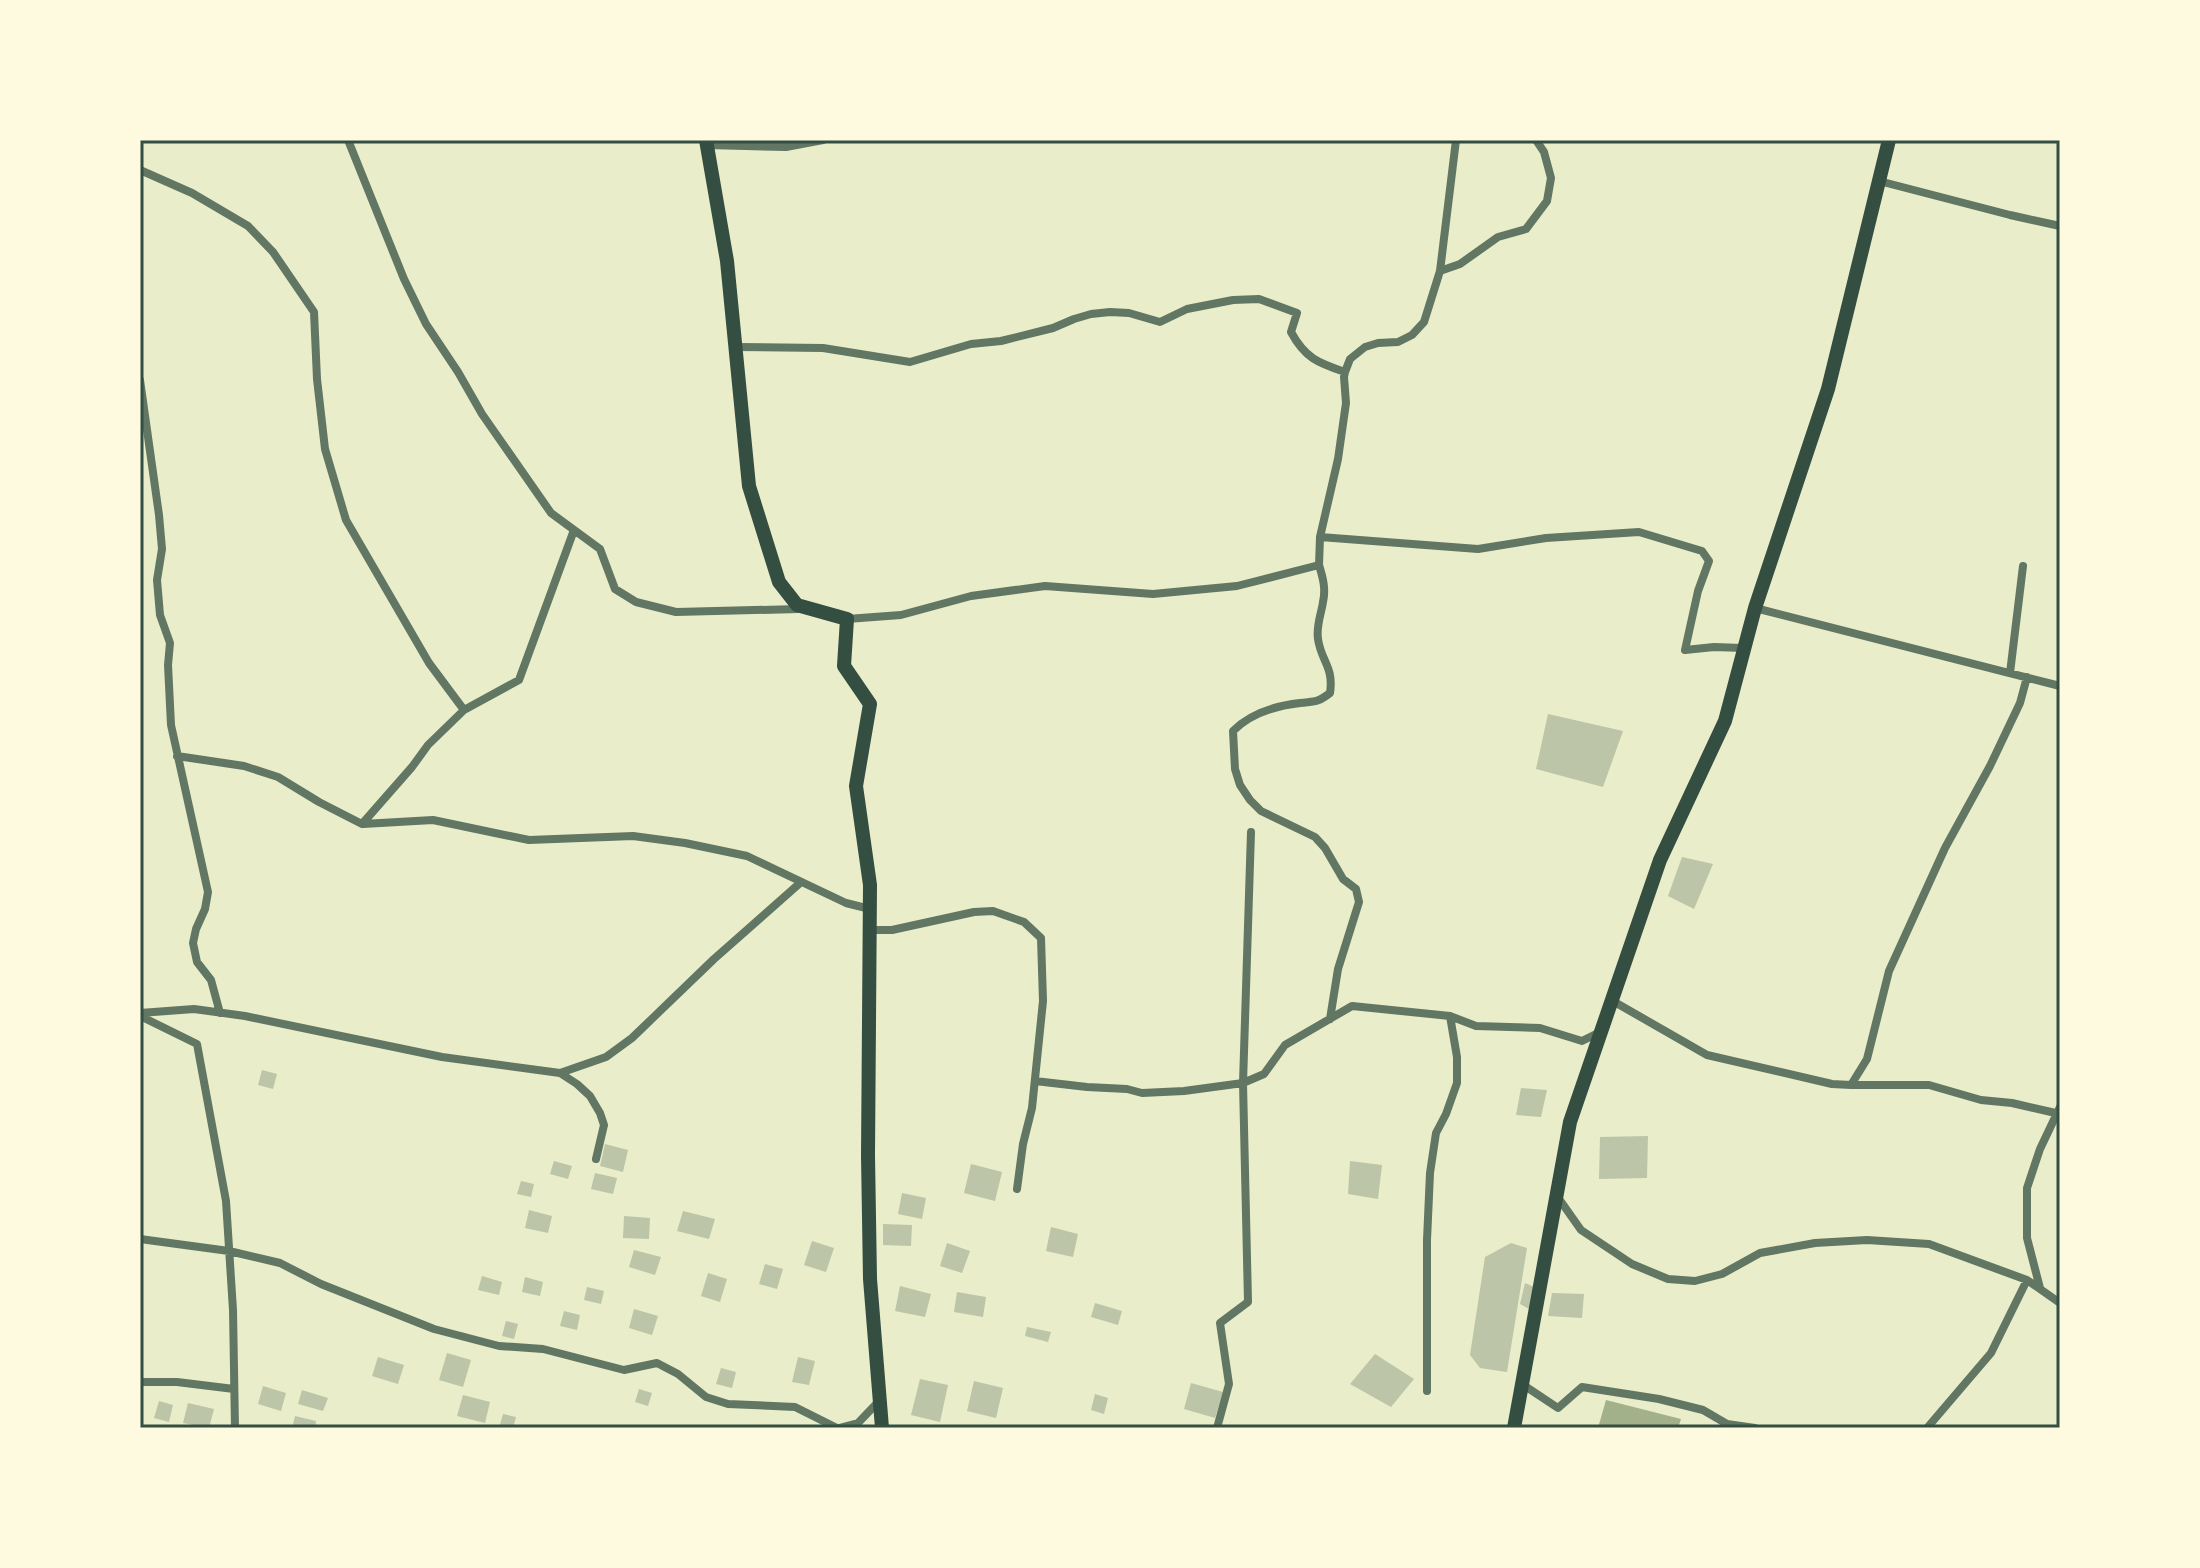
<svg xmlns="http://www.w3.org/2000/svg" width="2200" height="1568" font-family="'Golos Text',sans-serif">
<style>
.water{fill:#a3b18a}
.building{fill:#bcc5a7}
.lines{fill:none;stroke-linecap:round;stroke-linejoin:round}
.minor{stroke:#617663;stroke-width:8}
.secondary{stroke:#344e41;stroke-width:14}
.neatline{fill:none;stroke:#344e41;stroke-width:3}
</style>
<rect width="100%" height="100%" fill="#e9edc9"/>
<path class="water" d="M1606,1400L1681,1419L1678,1428H1598Z"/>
<path class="building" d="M1548,714L1623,731L1603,787L1536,769Z
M1682,857L1713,864L1694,909L1668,896Z
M262,1070L277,1074L273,1089L258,1085Z
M1521,1088L1547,1090L1541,1117L1516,1115Z
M1648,1136L1647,1178L1599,1179L1600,1137Z
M605,1144L628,1150L623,1172L600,1166Z
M554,1161L572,1166L568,1179L550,1174Z
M1350,1161L1382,1165L1378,1199L1348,1194Z
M971,1164L1002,1172L995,1201L964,1193Z
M595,1173L617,1178L613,1194L591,1189Z
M521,1181L534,1184L531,1197L517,1194Z
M902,1193L926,1198L922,1219L898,1214Z
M529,1210L552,1216L548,1233L525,1228Z
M683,1211L715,1219L709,1239L677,1231Z
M624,1216L650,1218L649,1239L623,1238Z
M883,1224L912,1225L911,1246L883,1245Z
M1051,1227L1078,1234L1073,1257L1046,1251Z
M812,1241L834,1248L826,1272L804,1265Z
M947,1243L970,1251L962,1273L940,1266Z
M1511,1243L1527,1248L1507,1372L1480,1368L1470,1355L1485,1257Z
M634,1250L661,1257L655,1275L629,1267Z
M765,1264L783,1269L777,1289L759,1284Z
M708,1273L727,1279L720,1302L701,1296Z
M482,1276L502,1282L499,1295L478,1290Z
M525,1277L543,1282L540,1296L522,1292Z
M1525,1283L1534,1287L1529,1309L1520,1304Z
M900,1286L931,1294L925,1317L895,1311Z
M587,1287L604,1291L601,1304L584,1300Z
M957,1292L986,1297L983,1317L954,1312Z
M1552,1293L1584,1294L1582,1318L1548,1316Z
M1095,1303L1122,1311L1118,1325L1091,1317Z
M634,1309L658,1316L652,1335L629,1328Z
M564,1311L580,1315L577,1330L560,1326Z
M506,1321L518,1324L514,1339L502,1336Z
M1027,1327L1051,1332L1048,1342L1025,1336Z
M447,1353L471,1360L463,1387L439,1380Z
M1375,1354L1414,1379L1391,1407L1350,1384Z
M378,1357L404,1365L398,1384L372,1376Z
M798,1357L815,1361L809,1385L792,1382Z
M721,1368L736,1372L732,1388L716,1384Z
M920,1379L948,1385L940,1422L911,1415Z
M974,1381L1003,1388L996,1418L967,1411Z
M1191,1383L1223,1392L1215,1418L1184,1409Z
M263,1386L286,1393L281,1411L258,1404Z
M639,1389L652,1393L648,1406L635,1402Z
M302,1390L328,1398L323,1411L298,1404Z
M1095,1394L1108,1398L1104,1414L1091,1410Z
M463,1395L490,1402L485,1423L457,1416Z
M159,1401L173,1405L169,1422L154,1418Z
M188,1403L214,1409L209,1428L183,1423Z
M503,1414L516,1417L513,1428H499Z
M295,1416L316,1421L315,1428H292Z"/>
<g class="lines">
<path class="minor" d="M348,140L404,279L426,324L458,372L482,414L551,513L600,549L615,589L636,602L676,612L799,609
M707,145L786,147L823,140
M140,170L192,193L248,226L273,252L314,312L317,379L325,449L346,520L429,663L464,710
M1879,181L2010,215L2060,226
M1440,271L1460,264L1498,237L1526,229L1547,201L1551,178L1544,152L1536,140
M736,347L823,348L910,362L971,344L1001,341L1053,328L1074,319L1091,314L1110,312L1129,313L1160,322L1187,309L1233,300L1259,299L1297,313L1291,332C1305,358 1318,363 1345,372
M140,380L159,515L162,549L157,580L160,615L170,643L168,665L171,725L208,892L205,909L196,929L193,943L197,962L211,980L220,1013
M1320,537L1338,459L1346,403L1344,377L1345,372L1350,359L1365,347L1378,343L1398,342L1412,335L1424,322L1440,271L1456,140
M1319,565C1323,578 1326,589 1323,602C1321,615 1316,626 1318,639C1321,661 1334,667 1330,693C1317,703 1315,701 1300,703C1274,706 1251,713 1233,731L1235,769L1240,785L1250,800L1261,811L1315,837L1325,848L1343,879L1356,889L1359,902L1338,969L1330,1019
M1755,608L2060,686
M847,619L901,615L971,596L1045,586L1153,594L1237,586L1319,565L1320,537L1478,549L1546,538L1639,532L1702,551L1709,561L1698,591L1685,650L1714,647L1743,648
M2010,673L2023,566
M177,756L244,766L278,777L319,802L362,824L412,767L428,745L464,710L519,680L574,530
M363,824L433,820L529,840L633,836L685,843L747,856L846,903L870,909
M870,930H892L974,912L993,911L1024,922L1041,938L1043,1001L1032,1108L1023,1144L1017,1189
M1611,1000L1707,1055L1832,1084L1851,1085L1867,1059L1889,971L1945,848L1990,766L2020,703L2027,677
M140,1013L194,1009L245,1016L442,1057L560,1073L577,1084L590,1096L600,1113L604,1125L596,1159
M140,1016L197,1044L226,1201L233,1310L235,1428
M560,1073L606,1057L632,1038L714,959L800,883
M1035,1081L1087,1087L1127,1089L1142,1093L1184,1091L1243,1083L1264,1074L1285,1045L1352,1006L1450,1016L1476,1026L1540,1028L1582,1041L1598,1033
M1851,1085H1929L1981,1100L2012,1103L2060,1114
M1557,1196L1581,1230L1632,1264L1668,1279L1695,1281L1722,1274L1760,1253L1815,1243L1867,1240L1929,1244L2027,1280L2060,1303
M140,1239L229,1251L280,1263L321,1284L434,1329L499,1346L543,1349L624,1370L657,1363L678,1374L706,1397L728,1404L795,1407L837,1428
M2040,1288L2027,1238V1188L2040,1149L2060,1107
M140,1382H177L234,1389
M1522,1384L1558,1408L1582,1387L1659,1399L1703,1410L1727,1424L1755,1428
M1427,1391V1240L1430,1173L1436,1133L1446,1114L1457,1083V1057L1450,1016
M839,1428L858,1423L880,1400
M1217,1428L1229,1384L1220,1323L1248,1302L1243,1083L1251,832
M1927,1428L1991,1353L2027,1280"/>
<path class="secondary" d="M706,140L727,261L749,486L779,582L797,605L847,619L844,666L870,704L856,786L870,885L868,1156L870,1279L882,1428
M1514,1428L1570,1122L1660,860L1725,721L1755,608L1828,389L1889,140"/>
</g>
<rect width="2200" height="1568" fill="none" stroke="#fefae0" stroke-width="284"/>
<rect x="142" y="142" width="1916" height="1284" class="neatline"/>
</svg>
